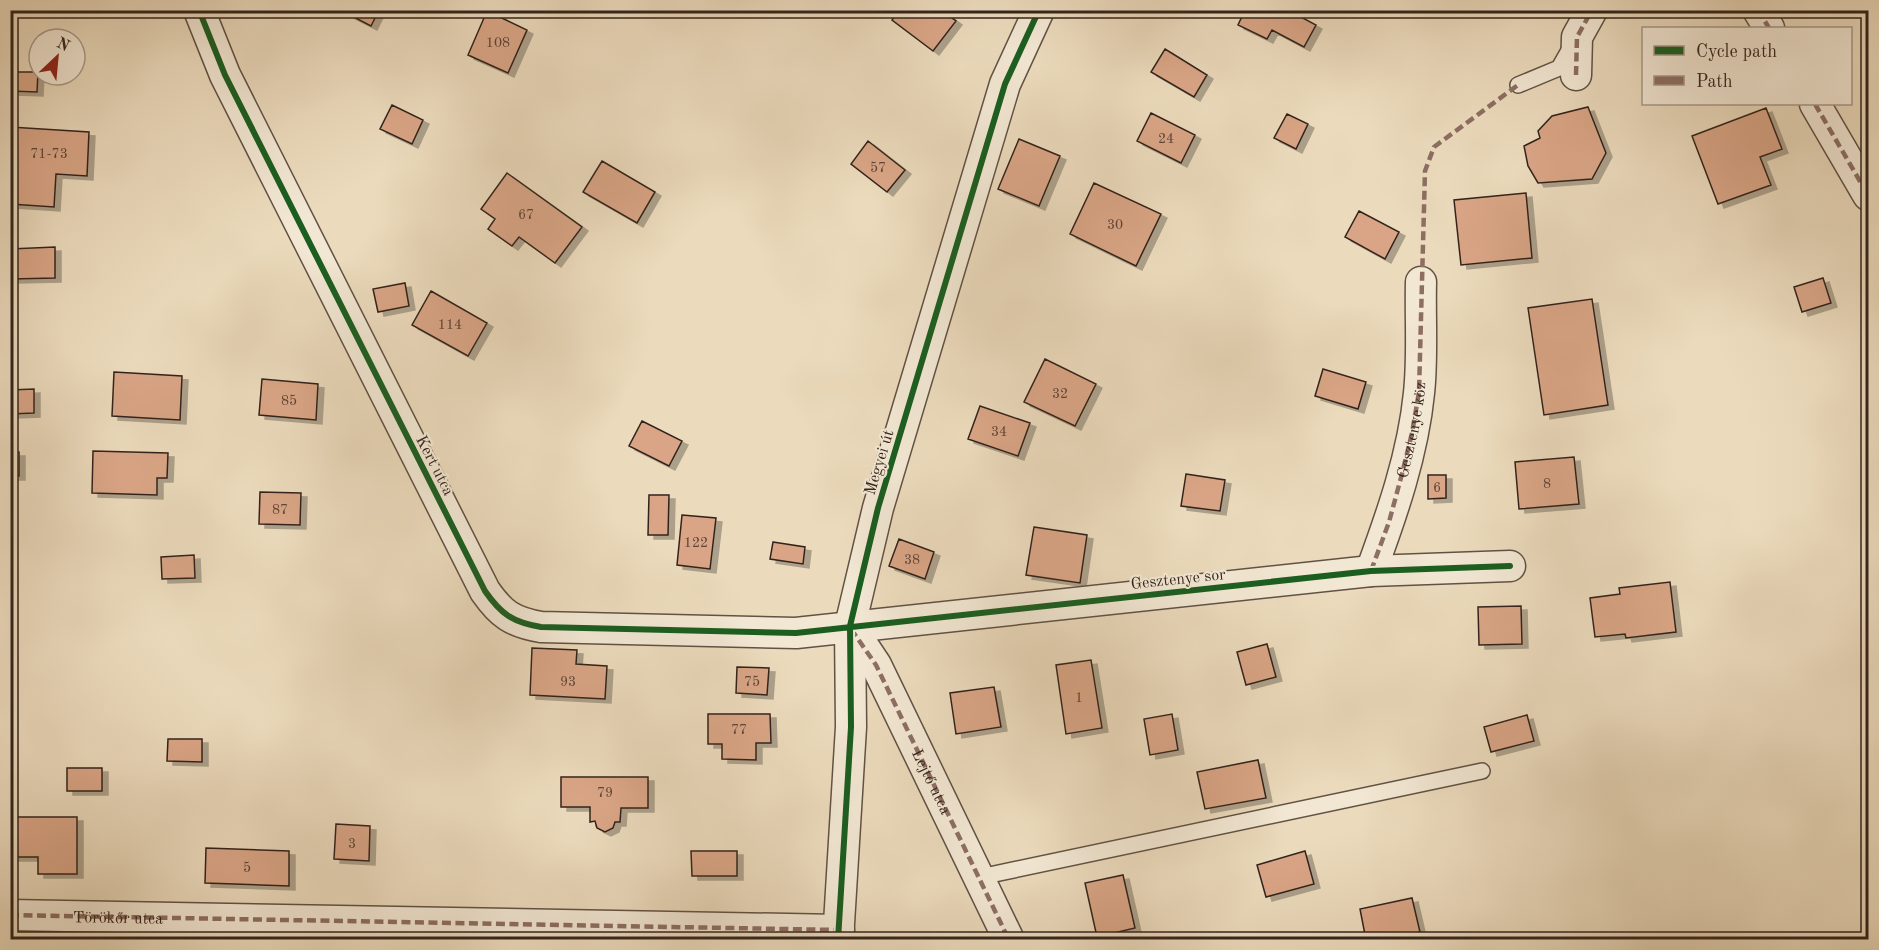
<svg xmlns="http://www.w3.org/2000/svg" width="1879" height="950" font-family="'Old Standard TT',serif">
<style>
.building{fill:#d9a586;stroke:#33241c;stroke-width:1.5;filter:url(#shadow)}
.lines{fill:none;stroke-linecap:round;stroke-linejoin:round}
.lane-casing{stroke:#615244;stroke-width:18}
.street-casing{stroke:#615244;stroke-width:33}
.lane{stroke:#f2e7d3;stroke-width:15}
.street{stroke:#f2e7d3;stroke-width:30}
.quiet{stroke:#8d6e63;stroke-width:4.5;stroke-dasharray:9 4.5;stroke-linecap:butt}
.cycleway-casing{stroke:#f2e7d3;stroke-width:10}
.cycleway{stroke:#1b5e20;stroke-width:6}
.labels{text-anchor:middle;stroke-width:4.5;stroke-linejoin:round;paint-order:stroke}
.number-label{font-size:14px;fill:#5c4436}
.street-label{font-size:16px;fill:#33241c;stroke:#f2e7d3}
</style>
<defs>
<filter id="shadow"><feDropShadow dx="6" dy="4" stdDeviation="0" flood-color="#0004"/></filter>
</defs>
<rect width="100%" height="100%" fill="#ebdabc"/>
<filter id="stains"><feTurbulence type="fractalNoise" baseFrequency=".00333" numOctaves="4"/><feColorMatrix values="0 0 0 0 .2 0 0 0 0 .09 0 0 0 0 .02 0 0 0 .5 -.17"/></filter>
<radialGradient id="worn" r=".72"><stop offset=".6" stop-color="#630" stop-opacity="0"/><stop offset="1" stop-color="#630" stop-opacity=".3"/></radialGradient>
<path class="building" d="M340,10H379L371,26Z
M899,10H941L956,21L933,51L892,20Z
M1245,10H1288L1316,25L1304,47L1272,30L1267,39L1238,25Z
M487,11L527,30L508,73L468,55Z
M1165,49L1207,75L1194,97L1151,72Z
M10,72H38L37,92L10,91Z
M392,105L423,120L412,144L380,129Z
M1588,107L1606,153L1592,179L1538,183L1528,166L1524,146L1540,138L1538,131L1552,116Z
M1766,108L1782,149L1760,157L1771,185L1718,204L1692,136Z
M1151,113L1195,135L1181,163L1137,141Z
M1287,114L1308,124L1296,149L1274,138Z
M10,127L89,132L87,176L56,174L54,207L10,204Z
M1019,139L1060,156L1039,206L998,189Z
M868,141L905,170L887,192L851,164Z
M602,161L655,192L637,223L583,192Z
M507,173L582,227L555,263L519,237L512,246L488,229L495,219L481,209Z
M1094,183L1161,214L1136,266L1070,234Z
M1526,193L1532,258L1461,265L1454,200Z
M1359,211L1399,232L1385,259L1345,237Z
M55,247V278L11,279L10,249Z
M1823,278L1831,303L1802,312L1794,287Z
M405,283L409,306L378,312L373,289Z
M431,291L487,323L468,356L412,325Z
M1592,299L1608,405L1544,415L1528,308Z
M1045,359L1096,384L1075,426L1024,402Z
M1323,369L1366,382L1358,409L1315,396Z
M114,372L182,376L180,420L112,416Z
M262,379L318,384L316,420L259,415Z
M34,389V413L10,414V390Z
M980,406L1030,423L1018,456L968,439Z
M642,421L682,441L669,466L629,446Z
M93,451L168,453L167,478H157V495L92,493Z
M10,452H19V476H10Z
M1574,457L1579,504L1519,509L1515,462Z
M1186,474L1225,480L1220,511L1181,506Z
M1428,475H1446V498L1428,499Z
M260,492L301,493L300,525L259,524Z
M649,495H669L668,535H648Z
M682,515L716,518L710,569L677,565Z
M1034,527L1087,535L1080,583L1026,575Z
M899,539L934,552L925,579L889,566Z
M773,542L805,547L803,564L770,559Z
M194,555L195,578L162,579L161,557Z
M1670,582L1676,632L1626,638L1625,634L1595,637L1590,598L1620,594L1619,588Z
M1521,606L1522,644L1479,645L1478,607Z
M1267,644L1276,677L1246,685L1237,652Z
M532,648L577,650L576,664L607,666L605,699L530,695Z
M1091,660L1102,728L1066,734L1056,665Z
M737,667L769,668L767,695L736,693Z
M994,687L1001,727L956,734L950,693Z
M708,714H770L771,743H756V760L722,759V744H708Z
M1172,714L1178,750L1150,755L1144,719Z
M1527,715L1534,741L1491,752L1484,727Z
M168,739H202V762L167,761Z
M1258,760L1266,798L1205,809L1197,772Z
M67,768H102V791H67Z
M561,777H648V808H621L620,822H615L613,828L605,832L597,828L595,821L590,822V807H561Z
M10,817H77V874H38V857H10Z
M336,824L370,826L369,861L334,859Z
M206,848L289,851V886L205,883Z
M691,851H737V876H692Z
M1305,851L1314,884L1266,897L1257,865Z
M1123,875L1135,928L1097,937L1085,883Z
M1412,898L1420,932L1386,940H1366L1360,909Z"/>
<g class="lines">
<g class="lane-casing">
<path id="lane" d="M1518,85L1559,68L1571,47
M980,877L1482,771"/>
</g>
<g class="street-casing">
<g id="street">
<path d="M199,10L225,75L485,591C501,614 512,622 541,627L796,633L1371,571L1510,566"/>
<path d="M1758,10L1769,28"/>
<path d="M1576,75L1577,37L1592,10"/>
<path d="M1815,104L1868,195"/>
<path d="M1371,571C1392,514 1413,454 1419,393C1423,357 1420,319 1421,282"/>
<path id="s1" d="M850,626L876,665L1009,940"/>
<path d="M10,915L839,930"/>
<path d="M838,940L851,727L850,626L878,508L1005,84L1039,10"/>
</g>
</g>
<use href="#lane" class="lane"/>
<use href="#street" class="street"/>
<g class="quiet">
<path d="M1758,10L1769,28"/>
<path d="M1576,75L1577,37L1592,10"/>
<path d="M1815,104L1868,195"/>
<path id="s2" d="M1371,571L1389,522L1402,474L1412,433L1419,392L1425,171L1434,147L1518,85"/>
<path d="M851,629L876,665L1009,940"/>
<path id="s3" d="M10,915L839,930"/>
</g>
<g class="cycleway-casing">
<path id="cycleway" d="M199,10L225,75L485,591C501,614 512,622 541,627L796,633L1371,571L1510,566
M838,940L851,727L850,626L878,508L1005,84L1039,10"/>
</g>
<use href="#cycleway" class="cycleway"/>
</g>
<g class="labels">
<g class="number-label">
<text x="498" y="47">108</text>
<text x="1166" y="143">24</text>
<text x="49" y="158">71-73</text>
<text x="878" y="172">57</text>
<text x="526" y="219">67</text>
<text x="1115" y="229">30</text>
<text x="450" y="329">114</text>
<text x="1060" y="398">32</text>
<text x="289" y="405">85</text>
<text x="999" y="436">34</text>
<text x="1547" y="488">8</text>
<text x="1437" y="492">6</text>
<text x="280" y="514">87</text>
<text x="696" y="547">122</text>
<text x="912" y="564">38</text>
<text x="568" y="686">93</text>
<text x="752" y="686">75</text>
<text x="1079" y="702">1</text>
<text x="739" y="734">77</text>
<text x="605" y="797">79</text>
<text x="352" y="848">3</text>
<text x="247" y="872">5</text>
</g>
<g class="street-label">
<text dy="6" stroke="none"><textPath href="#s2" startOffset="147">Gesztenye köz</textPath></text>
<text transform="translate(878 462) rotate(-73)" y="6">Megyei út</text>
<text transform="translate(436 465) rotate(63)" y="6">Kert utca</text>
<text transform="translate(1178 578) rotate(-6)" y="6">Gesztenye sor</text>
<text dy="6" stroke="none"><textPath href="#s1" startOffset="176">Lejtő utca</textPath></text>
<text dy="6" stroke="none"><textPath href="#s3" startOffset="108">Törökőr utca</textPath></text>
</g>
</g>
<rect width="1879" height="950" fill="none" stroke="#ebdabc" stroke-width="36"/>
<rect x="12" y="12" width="1855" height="926" fill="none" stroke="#33241c" stroke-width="3"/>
<rect x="18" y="18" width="1843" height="914" fill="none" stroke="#33241c" stroke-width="1.5"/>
<rect x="1642" y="27" width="210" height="78" fill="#f2e7d3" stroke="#a6998a" stroke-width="1.5"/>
<rect x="1654" y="46" width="30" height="9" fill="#1b5e20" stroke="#a6998a" stroke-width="1.5"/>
<text x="1696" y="57" font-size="18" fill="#33241c">Cycle path</text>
<rect x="1654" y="76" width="30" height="9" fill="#8d6e63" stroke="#a6998a" stroke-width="1.5"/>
<text x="1696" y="87" font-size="18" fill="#33241c">Path</text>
<g transform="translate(57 57) rotate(26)"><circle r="28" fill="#f2e7d3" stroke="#a6998a" stroke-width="1.5"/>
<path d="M0-4.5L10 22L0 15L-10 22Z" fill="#8f2418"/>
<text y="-9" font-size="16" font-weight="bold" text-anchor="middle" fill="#33241c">N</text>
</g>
<rect width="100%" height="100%" filter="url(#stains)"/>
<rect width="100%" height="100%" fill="url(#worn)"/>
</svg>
